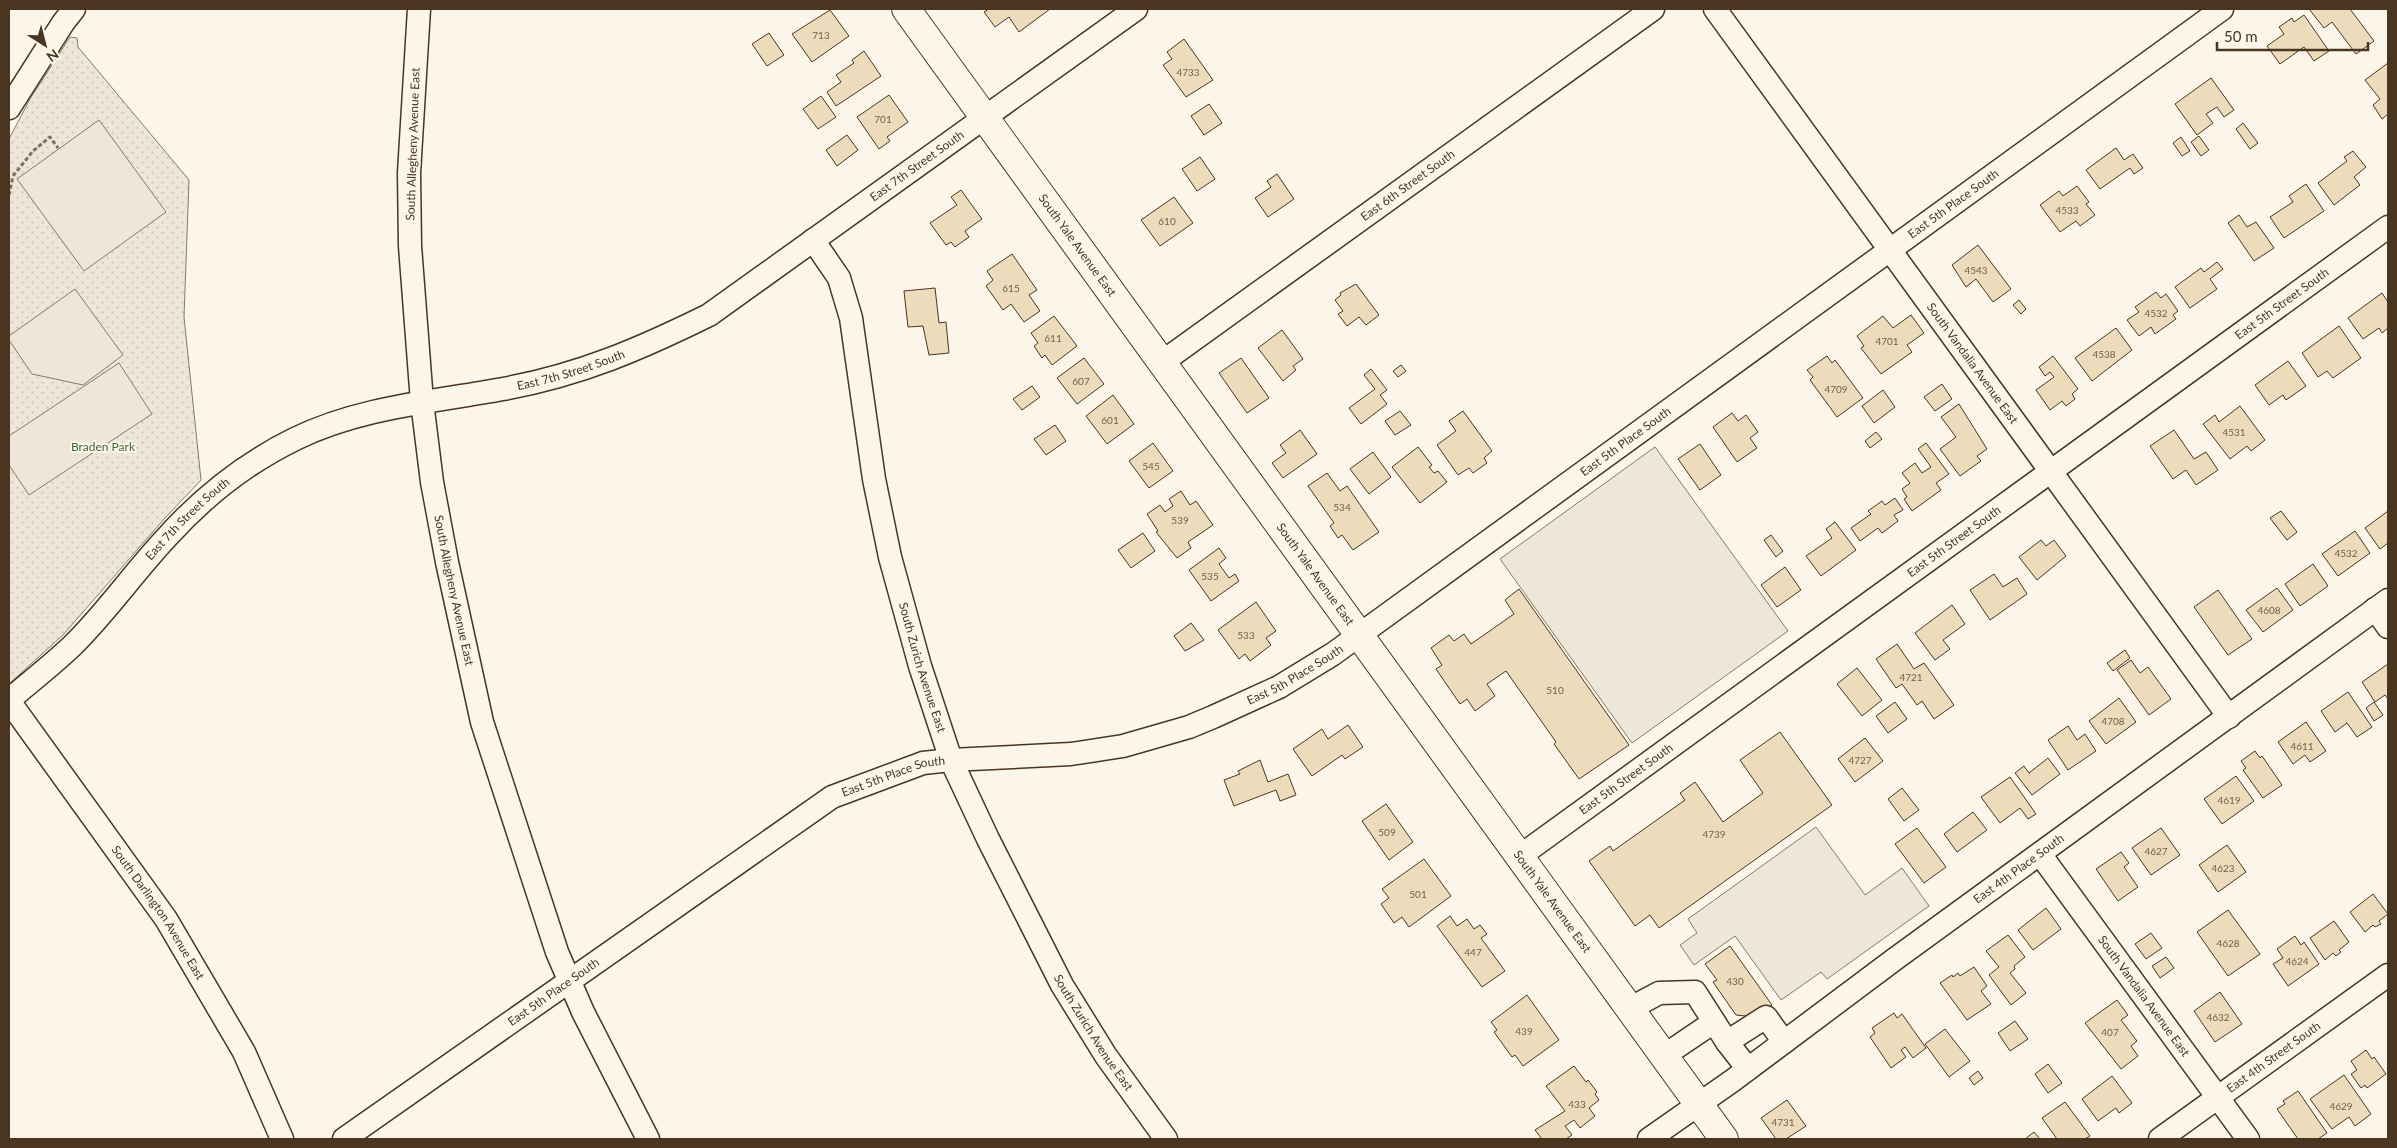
<svg xmlns="http://www.w3.org/2000/svg" width="2397" height="1148" font-family="Lato,sans-serif">
<style>
.park{fill:url(#park-dots);stroke:#887966}
.pitch{fill:#ede6d9;stroke:#887966}
.parking{fill:#ede7d9;stroke:#887966}
.building{fill:#ecdcbc;stroke:#4a3520}
.lines{fill:none;stroke-linecap:round;stroke-linejoin:round}
.minor-casing{stroke:#4a3520;stroke-width:25}
.major-casing{stroke:#4a3520;stroke-width:30}
.path{stroke:#7f6f5c;stroke-width:3;stroke-dasharray:4 2.5;stroke-linecap:butt}
.minor{stroke:#fbf6e9;stroke-width:22}
.major{stroke:#fbf6e9;stroke-width:28}
.labels{text-anchor:middle;stroke-width:4;stroke-linejoin:round;paint-order:stroke}
.number-label{font-size:10px;fill:#725f47}
.street-label{font-size:12px;fill:#4a3520;stroke:#fbf6e9}
.park-label{font-size:12px;fill:#436837;stroke:#fbf6e9}
</style>
<defs>
<pattern id="park-dots" width="8" height="8" patternUnits="userSpaceOnUse" patternTransform="scale(1.25)"><rect width="8" height="8" fill="#ede6d9"/><path d="M2 2h.1M6 6h.1" fill="none" stroke="#cdc6ba" stroke-width="1.8" stroke-linecap="round"/></pattern>
</defs>
<rect width="100%" height="100%" fill="#fbf6e9"/>
<path class="park" d="M70,37L77,38L78,47L189,180L184,317L201,480L165,518L63,635L9,684V139L30,99Z"/>
<path class="pitch" d="M99,120L166,212L84,271L17,179Z
M75,289L123,355L83,385L32,374L9,340V336Z
M119,363L152,414L29,495L9,465V436Z"/>
<path class="parking" d="M1655,447L1788,631L1632,743L1500,559Z
M1816,827L1865,895L1902,868L1929,906L1827,979L1821,972L1781,1000L1735,936L1694,965L1680,945L1697,933L1688,919Z"/>
<path class="building" d="M989,9H1050L1019,32L1009,17L995,27L984,12Z
M2309,9H2350L2374,41L2356,54L2332,22L2324,28Z
M830,10L849,36L812,62L792,34Z
M2304,15L2329,51L2314,61L2304,47L2280,64L2267,46L2284,34L2279,27L2292,18L2294,22Z
M769,33L784,55L767,66L752,44Z
M1184,39L1213,80L1186,97L1163,65L1172,59L1167,52Z
M864,51L881,76L836,106L827,92L841,82L836,75L854,63L852,60Z
M2388,63V114L2382,119L2373,105L2380,99L2365,80Z
M2211,78L2234,110L2224,117L2217,107L2206,114L2213,123L2197,135L2175,104Z
M889,95L908,122L887,137L890,141L879,149L857,117Z
M821,96L836,117L818,129L803,109Z
M1209,104L1222,123L1204,135L1191,116Z
M2243,123L2258,143L2250,149L2236,129Z
M847,135L858,150L837,166L826,150Z
M2199,136L2209,150L2201,156L2191,142Z
M2181,137L2190,151L2182,156L2173,143Z
M2116,148L2124,160L2133,154L2143,168L2134,174L2130,168L2100,189L2086,170Z
M2353,151L2366,167L2354,177L2360,185L2334,205L2318,183L2347,161L2344,157Z
M1200,157L1215,179L1197,191L1182,169Z
M1277,174L1294,199L1268,217L1255,198L1271,187L1267,181Z
M2306,184L2324,211L2284,238L2270,217L2293,202L2289,196Z
M2077,186L2089,202L2086,204L2095,215L2080,226L2076,221L2060,232L2040,205L2059,191L2063,196Z
M961,190L982,219L965,231L969,237L955,247L951,242L946,245L930,223L957,205L951,197Z
M1174,197L1193,223L1160,246L1141,220Z
M2239,215L2247,227L2256,222L2274,248L2254,261L2228,223Z
M1978,245L2011,289L1993,302L1976,279L1966,287L1952,265Z
M1012,254L1037,290L1029,295L1040,311L1024,322L1011,304L1003,310L986,286L993,280L987,271Z
M2217,262L2223,269L2210,279L2217,289L2190,308L2175,287L2201,268L2204,272Z
M1356,284L1379,315L1366,325L1359,317L1347,326L1338,314L1343,311L1335,300L1341,295L1340,293Z
M935,288L939,323L946,322L949,353L929,355L923,326L908,327L904,291Z
M2156,292L2161,298L2166,294L2178,311L2173,315L2176,319L2155,334L2151,327L2139,336L2127,320L2139,312L2135,307Z
M2382,293L2388,302V328L2382,333L2379,328L2363,339L2348,318Z
M2019,300L2026,309L2021,314L2013,305Z
M1911,315L1924,333L1907,345L1912,352L1881,374L1861,348L1864,346L1857,336L1883,316L1893,328Z
M1054,316L1077,346L1052,365L1045,355L1042,358L1034,346L1038,343L1031,333Z
M2339,326L2361,358L2333,378L2327,371L2318,377L2302,353Z
M2116,328L2132,350L2092,381L2075,358Z
M1282,330L1303,359L1293,366L1296,370L1283,381L1258,348Z
M1827,356L1832,363L1835,360L1863,398L1837,417L1810,380L1813,377L1807,370Z
M2053,356L2078,389L2072,394L2075,399L2066,406L2062,401L2050,410L2036,390L2054,377L2050,372L2045,376L2039,367Z
M1084,358L1104,384L1077,404L1057,378Z
M1241,358L1269,398L1247,413L1219,373Z
M2288,361L2306,386L2286,400L2283,395L2269,405L2255,385Z
M1401,365L1406,371L1398,377L1393,371Z
M1371,369L1387,390L1380,395L1387,404L1361,424L1349,408L1375,389L1364,375Z
M1942,384L1952,399L1935,411L1924,397Z
M1032,386L1040,397L1022,410L1013,399Z
M1883,390L1895,407L1874,423L1862,406Z
M1113,395L1134,424L1107,444L1086,416Z
M1959,404L1987,449L1977,456L1981,461L1960,476L1940,449L1956,437L1941,417Z
M2240,406L2265,440L2251,451L2247,446L2230,459L2203,424L2215,415L2219,422Z
M1400,411L1411,425L1395,435L1385,421Z
M1463,411L1492,451L1484,458L1487,463L1473,473L1469,468L1458,475L1437,445L1456,431L1449,421Z
M1732,413L1738,421L1746,415L1758,432L1750,438L1757,448L1737,462L1713,427Z
M1055,425L1066,441L1046,455L1034,439Z
M1300,430L1317,454L1283,478L1272,463L1286,453L1280,445Z
M2174,430L2194,459L2206,452L2218,470L2196,485L2186,470L2173,479L2150,446Z
M1876,432L1882,439L1870,448L1865,441Z
M1153,443L1173,471L1149,488L1129,461Z
M1926,443L1949,474L1936,483L1941,490L1912,511L1904,499L1907,497L1902,489L1910,483L1902,473L1915,463L1922,473L1931,467L1918,449Z
M1700,444L1721,475L1700,490L1678,459Z
M1418,447L1432,465L1429,467L1434,473L1438,471L1447,482L1420,503L1392,467Z
M1373,452L1391,477L1369,494L1350,469Z
M1327,473L1340,491L1347,486L1379,532L1353,550L1342,535L1338,538L1330,526L1334,523L1308,486Z
M1181,491L1190,505L1196,501L1213,525L1188,542L1191,548L1177,558L1156,532L1158,531L1147,514L1160,505L1165,512L1173,506L1169,499Z
M1895,498L1903,510L1894,515L1898,521L1882,533L1878,528L1860,541L1851,528L1871,514L1868,511L1882,501L1885,505Z
M2281,511L2297,532L2287,540L2270,518Z
M2388,511V543L2380,549L2365,528Z
M1835,522L1856,550L1821,576L1806,556L1832,538L1826,529Z
M2355,531L2370,553L2338,576L2322,554Z
M1143,533L1155,551L1131,568L1118,550Z
M1771,535L1783,551L1776,557L1764,540Z
M2041,540L2046,546L2054,540L2066,556L2037,580L2019,557Z
M1219,548L1226,558L1219,564L1229,578L1235,574L1239,581L1211,601L1189,570Z
M2313,564L2328,586L2300,606L2285,584Z
M1785,567L1801,590L1777,607L1761,585Z
M1994,574L2003,587L2017,578L2027,594L1990,620L1970,590Z
M2277,588L2293,610L2263,632L2246,610Z
M1519,589L1629,745L1579,779L1554,744L1556,742L1506,671L1487,684L1495,696L1475,711L1467,699L1460,704L1436,669L1442,665L1431,648L1449,635L1454,641L1464,634L1471,644L1514,614L1505,600Z
M2218,590L2252,639L2228,655L2194,607Z
M1256,602L1276,631L1266,638L1271,645L1250,661L1245,654L1239,659L1218,630Z
M1952,605L1965,624L1943,640L1950,649L1935,660L1915,633Z
M1191,623L1204,640L1185,651L1174,636Z
M1897,644L1914,669L1924,663L1954,705L1934,719L1922,701L1917,705L1902,684L1896,688L1876,659Z
M2125,650L2130,658L2113,671L2107,663Z
M2131,660L2140,673L2148,667L2171,699L2149,715L2117,670Z
M2388,664V699L2385,695L2375,702L2362,682Z
M1857,668L1882,700L1862,716L1837,684Z
M2348,692L2372,727L2357,737L2347,723L2335,732L2321,711Z
M2119,698L2136,722L2106,744L2089,721Z
M1895,702L1907,719L1888,733L1876,716Z
M2374,702L2383,715L2374,721L2366,708Z
M2306,722L2326,751L2310,762L2305,755L2293,764L2278,742Z
M1348,725L1363,747L1345,759L1342,755L1312,776L1293,749L1322,729L1328,739Z
M2068,726L2077,740L2085,734L2096,751L2068,770L2048,740Z
M1780,732L1832,805L1659,928L1650,915L1635,926L1589,861L1610,846L1613,851L1685,800L1680,793L1695,782L1723,822L1763,793L1740,760Z
M1865,738L1883,761L1855,782L1838,759Z
M2255,751L2260,758L2262,756L2282,785L2263,798L2243,770L2246,768L2241,761Z
M2048,758L2060,774L2032,795L2015,773L2024,766L2029,773Z
M1260,760L1268,782L1288,774L1296,795L1280,801L1276,790L1234,806L1224,780L1240,774L1238,771Z
M2236,776L2254,801L2222,824L2204,799Z
M2010,777L2036,814L2028,819L2020,808L2000,823L1981,797Z
M1902,788L1919,810L1904,821L1888,799Z
M1386,804L1413,842L1389,860L1362,821Z
M1973,812L1987,830L1957,852L1944,834Z
M1917,828L1946,867L1924,883L1895,844Z
M2161,828L2180,855L2151,875L2132,848Z
M2227,845L2246,872L2218,892L2199,865Z
M2121,852L2129,863L2124,867L2138,887L2118,901L2096,869Z
M1424,859L1451,896L1409,927L1402,917L1394,923L1381,904L1389,898L1382,889Z
M2373,894L2388,914L2379,921L2381,924L2375,927L2373,925L2365,932L2350,912Z
M2046,908L2061,929L2033,950L2018,930Z
M2228,910L2260,954L2228,976L2197,932Z
M1450,916L1457,926L1467,919L1474,929L1480,925L1487,934L1481,938L1505,971L1482,987L1437,926Z
M2334,921L2349,942L2339,950L2341,952L2336,956L2333,953L2325,960L2310,938Z
M2151,933L2162,948L2146,959L2135,944Z
M2008,935L2025,957L2014,966L2015,969L2010,973L2026,993L2011,1005L1989,975L1999,967L1986,951Z
M2295,936L2301,945L2304,942L2319,964L2288,986L2273,964L2283,958L2277,949Z
M1730,946L1772,1005L1755,1017L1736,1015L1713,982L1717,980L1705,964Z
M2166,957L2174,968L2160,978L2152,966Z
M1974,967L1987,986L1981,991L1991,1004L1967,1020L1940,983L1952,975L1953,977L1958,973L1960,976Z
M2220,992L2242,1024L2215,1042L2194,1011Z
M1527,995L1559,1040L1523,1066L1515,1055L1512,1057L1494,1032L1497,1030L1491,1022Z
M2117,1000L2128,1015L2121,1020L2137,1041L2131,1046L2138,1056L2121,1069L2085,1023Z
M1894,1013L1897,1018L1902,1014L1926,1048L1913,1058L1905,1047L1901,1050L1906,1057L1891,1068L1870,1037L1875,1033L1872,1028Z
M2015,1021L2028,1039L2010,1051L1998,1033Z
M1945,1029L1970,1061L1949,1077L1925,1044Z
M2366,1050L2372,1059L2374,1057L2386,1074L2367,1088L2365,1085L2361,1088L2351,1074L2357,1070L2351,1061Z
M2048,1064L2062,1083L2048,1093L2035,1074Z
M1574,1066L1586,1082L1588,1080L1597,1092L1595,1094L1599,1100L1589,1108L1595,1116L1580,1128L1574,1120L1565,1126L1572,1135L1566,1139H1542L1535,1130L1565,1111L1546,1086Z
M1978,1071L1983,1078L1974,1085L1969,1078Z
M2344,1075L2371,1114L2355,1126L2349,1117L2332,1129L2310,1099Z
M2112,1076L2132,1103L2119,1113L2116,1108L2098,1121L2082,1099Z
M2298,1091L2327,1133L2318,1139H2298L2277,1109L2285,1104L2283,1101Z
M1787,1100L1806,1126L1786,1139H1776L1761,1118Z
M2065,1102L2090,1136L2085,1139H2057L2042,1118Z
M2034,1132L2040,1139H2025Z"/>
<g class="lines">
<g class="minor-casing">
<g id="minor">
<path id="s1" d="M419,9L409,173L410,246L422,402L432,482L447,562L482,722L557,952L583,1012L648,1139"/>
<path id="s2" d="M1715,9L2229,717"/>
<path d="M9,108L63,23L74,9"/>
<path id="s3" d="M813,240L839,278L851,318L874,479L890,557L920,666L951,760L988,839L1062,985L1106,1056L1166,1139"/>
<path id="s4" d="M1161,363L1653,9"/>
<path d="M2375,609L2388,627"/>
<path id="s5" d="M9,700C30,682 52,665 72,646C106,613 134,572 167,537C203,497 246,463 295,439C360,407 433,402 503,389C580,375 640,349 709,315L1136,9"/>
<path id="s6" d="M9,701L166,919L244,1052L282,1139"/>
<path id="s7" d="M2040,854L2248,1139"/>
<path id="s8" d="M1520,856L2388,227"/>
<path d="M1631,1008L1659,993L1695,992L1727,1042L1748,1069"/>
<path d="M1727,1042L1766,1017L1784,1042"/>
<path d="M1665,1055L1714,1022"/>
<path id="s9" d="M344,1139L832,797L923,763L951,760L1071,754L1123,746L1189,727L1213,717L1279,687L1333,654L2222,9"/>
<path id="s10" d="M1649,1139L1732,1081L1895,959L2388,600"/>
<path id="s11" d="M2160,1139L2388,975"/>
</g>
</g>
<g class="major-casing">
<g id="major">
<path id="s12" d="M906,9L1724,1139"/>
</g>
</g>
<path class="path" d="M9,195L13,176L33,151L50,137L58,148"/>
<use href="#minor" class="minor"/>
<use href="#major" class="major"/>
</g>
<g class="labels">
<g class="number-label">
<text x="821" y="39">713</text>
<text x="1188" y="76">4733</text>
<text x="883" y="123">701</text>
<text x="2067" y="214">4533</text>
<text x="1167" y="225">610</text>
<text x="1976" y="274">4543</text>
<text x="1011" y="292">615</text>
<text x="2156" y="317">4532</text>
<text x="1053" y="342">611</text>
<text x="1887" y="345">4701</text>
<text x="2104" y="358">4538</text>
<text x="1081" y="385">607</text>
<text x="1836" y="393">4709</text>
<text x="1110" y="424">601</text>
<text x="2234" y="436">4531</text>
<text x="1151" y="470">545</text>
<text x="1342" y="511">534</text>
<text x="1180" y="524">539</text>
<text x="2346" y="557">4532</text>
<text x="1210" y="580">535</text>
<text x="2269" y="614">4608</text>
<text x="1246" y="639">533</text>
<text x="1911" y="681">4721</text>
<text x="1555" y="694">510</text>
<text x="2113" y="725">4708</text>
<text x="2302" y="750">4611</text>
<text x="1860" y="764">4727</text>
<text x="2229" y="804">4619</text>
<text x="1387" y="836">509</text>
<text x="1714" y="838">4739</text>
<text x="2156" y="855">4627</text>
<text x="2223" y="872">4623</text>
<text x="1418" y="898">501</text>
<text x="2228" y="947">4628</text>
<text x="1473" y="956">447</text>
<text x="2297" y="965">4624</text>
<text x="1735" y="985">430</text>
<text x="2218" y="1021">4632</text>
<text x="1524" y="1035">439</text>
<text x="2110" y="1036">407</text>
<text x="1577" y="1108">433</text>
<text x="2341" y="1110">4629</text>
<text x="1783" y="1126">4731</text>
</g>
<g class="street-label">
<text transform="translate(413 144) rotate(-88)" y="4">South Allegheny Avenue East</text>
<text dy="4" stroke="none"><textPath href="#s5" startOffset="1080">East 7th Street South</textPath></text>
<text dy="4" stroke="none"><textPath href="#s4" startOffset="304">East 6th Street South</textPath></text>
<text dy="4" stroke="none"><textPath href="#s9" startOffset="1891">East 5th Place South</textPath></text>
<text dy="4" stroke="none"><textPath href="#s12" startOffset="292">South Yale Avenue East</textPath></text>
<text dy="4" stroke="none"><textPath href="#s8" startOffset="941">East 5th Street South</textPath></text>
<text dy="4" stroke="none"><textPath href="#s2" startOffset="438">South Vandalia Avenue East</textPath></text>
<text dy="4" stroke="none"><textPath href="#s5" startOffset="675">East 7th Street South</textPath></text>
<text dy="4" stroke="none"><textPath href="#s9" startOffset="1486">East 5th Place South</textPath></text>
<text dy="4" stroke="none"><textPath href="#s5" startOffset="255">East 7th Street South</textPath></text>
<text dy="4" stroke="none"><textPath href="#s8" startOffset="536">East 5th Street South</textPath></text>
<text dy="4" stroke="none"><textPath href="#s12" startOffset="698">South Yale Avenue East</textPath></text>
<text dy="4" stroke="none"><textPath href="#s1" startOffset="585">South Allegheny Avenue East</textPath></text>
<text dy="4" stroke="none"><textPath href="#s3" startOffset="445">South Zurich Avenue East</textPath></text>
<text dy="4" stroke="none"><textPath href="#s9" startOffset="1081">East 5th Place South</textPath></text>
<text dy="4" stroke="none"><textPath href="#s9" startOffset="661">East 5th Place South</textPath></text>
<text dy="4" stroke="none"><textPath href="#s8" startOffset="131">East 5th Street South</textPath></text>
<text dy="4" stroke="none"><textPath href="#s10" startOffset="458">East 4th Place South</textPath></text>
<text dy="4" stroke="none"><textPath href="#s12" startOffset="1102">South Yale Avenue East</textPath></text>
<text dy="4" stroke="none"><textPath href="#s6" startOffset="259">South Darlington Avenue East</textPath></text>
<text dy="4" stroke="none"><textPath href="#s9" startOffset="256">East 5th Place South</textPath></text>
<text dy="4" stroke="none"><textPath href="#s7" startOffset="176">South Vandalia Avenue East</textPath></text>
<text dy="4" stroke="none"><textPath href="#s3" startOffset="850">South Zurich Avenue East</textPath></text>
<text dy="4" stroke="none"><textPath href="#s11" startOffset="140">East 4th Street South</textPath></text>
</g>
<g class="park-label">
<text x="103" y="451">Braden Park</text>
</g>
</g>
<rect width="2397" height="1148" fill="none" stroke="#4a3520" stroke-width="20"/>
<g transform="translate(45 45) rotate(144)" stroke="#fbf6e9" stroke-width="4" paint-order="stroke">
<path d="M0-4L9 19L0 12L-9 19Z" fill="#4a3520"/>
<text y="-8" font-size="14" font-weight="bold" text-anchor="middle" fill="#4a3520">N</text>
</g>
<path d="M2217 42v8h151v-8" fill="none" stroke="#4a3520" stroke-width="2.5"/>
<text x="2224" y="42" font-size="15" fill="#4a3520" stroke="#fbf6e9" stroke-width="4" paint-order="stroke">50 m</text>
</svg>
